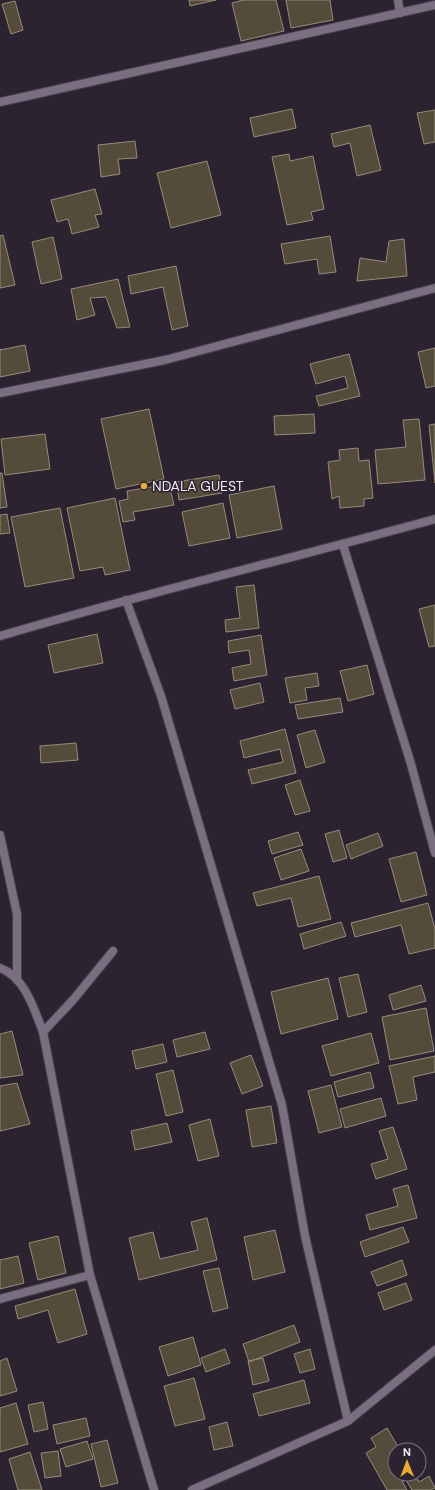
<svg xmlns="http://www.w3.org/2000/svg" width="435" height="1490" font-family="'DM Sans',sans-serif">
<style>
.building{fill:#554b3b;stroke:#978c7a}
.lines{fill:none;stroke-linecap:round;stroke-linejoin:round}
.service-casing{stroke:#473f4c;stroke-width:10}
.minor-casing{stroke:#473f4c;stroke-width:10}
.tertiary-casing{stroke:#473f4c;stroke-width:10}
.service{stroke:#7a6e81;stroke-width:8}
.minor{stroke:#7a6e81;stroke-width:8}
.tertiary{stroke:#7a6e81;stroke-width:8}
.poi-dot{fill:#e8ab37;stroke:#2c2331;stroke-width:1.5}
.labels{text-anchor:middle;stroke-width:3;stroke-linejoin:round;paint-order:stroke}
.poi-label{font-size:14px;fill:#efe9f3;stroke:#2c2331;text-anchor:start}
</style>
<rect width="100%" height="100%" fill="#2c2331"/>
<path class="building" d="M189,0H216L190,6Z
M243,0H276L284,31L241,41L232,3Z
M286,0H330L333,20L291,28Z
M15,1L23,30L11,34L2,4Z
M292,109L296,128L254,137L250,118Z
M435,110V142L424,144L417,113Z
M370,125L381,170L357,176L350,143L334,147L331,134Z
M135,141L137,158L118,159L120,174L101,177L98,145Z
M289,154L290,161L313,156L324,209L311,212L313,220L287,225L272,157Z
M207,161L221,215L171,228L157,173Z
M95,189L102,214L95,215L99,227L72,234L68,219L57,222L51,200Z
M3,235L15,285L0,288V236Z
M330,236L336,272L319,274L317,259L285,264L281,244Z
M53,237L62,279L41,284L32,242Z
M404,239L407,276L357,281L360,258L386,262L389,241Z
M176,266L188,326L172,330L163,287L131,294L128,276Z
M118,279L130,327L117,328L106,297L90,298L95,315L77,320L71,289Z
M25,345L30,371L0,377V349V350Z
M435,348V386L426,388L418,352Z
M349,354L360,396L319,406L316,396L348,388L345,376L316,384L310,364Z
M149,409L164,479L116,489L101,419Z
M314,414L315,433L275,435L274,416Z
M419,419L425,480L378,484L375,450L406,447L403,420Z
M435,424V483L429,425Z
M45,434L50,469L5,475L1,439Z
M358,448L359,461L369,460L373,498L364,499V506L340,508L339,496L332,499L328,462L340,460L339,450Z
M0,473H2L7,507L0,508Z
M219,475L222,493L179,500L176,482Z
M169,484L174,505L133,512L135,520L123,522L119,501L128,499L127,491Z
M274,486L282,529L237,538L229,495Z
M115,498L130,570L105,575L103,567L80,571L67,508Z
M223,503L230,538L189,546L182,512Z
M60,508L74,578L25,587L11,517Z
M7,514L10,533L0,534V515Z
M254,585L259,628L226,632L225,620L240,618L236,587Z
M435,605V646L429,647L419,609Z
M97,634L103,663L54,673L48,645Z
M261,635L267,675L234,681L232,668L251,664L249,650L229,653L228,641Z
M367,665L374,694L348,701L340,671Z
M317,673L319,686L305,688L307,700L290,703L285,678Z
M260,683L264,702L235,709L230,690Z
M340,698L343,712L298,719L295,705Z
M285,729L296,773L252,784L248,770L283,762L280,749L244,758L240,741Z
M315,730L325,762L306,768L297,735Z
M76,743L78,760L41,763L40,746Z
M300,780L310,811L295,815L285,785Z
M339,830L347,858L333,862L325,834Z
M298,832L303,845L272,854L268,841Z
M378,833L383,846L351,859L346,845Z
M301,849L309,871L281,880L274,858Z
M416,852L427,895L401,902L389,859Z
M319,876L331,919L298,927L291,898L257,906L253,893Z
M428,903L435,929V948L409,954L401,925L355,937L351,923Z
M341,922L346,936L304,949L300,934Z
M358,974L367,1012L348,1017L339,978Z
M328,978L338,1019L281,1034L271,992Z
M421,985L426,1001L393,1010L389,995Z
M426,1008L434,1051L390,1060L382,1017Z
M12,1031L23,1075L0,1078V1034Z
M205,1032L210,1049L177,1057L173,1040Z
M371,1033L379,1063L331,1076L322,1046Z
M163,1044L167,1062L136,1069L132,1051Z
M251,1055L263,1086L242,1094L230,1063Z
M435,1056V1072L413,1077L417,1100L398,1104L389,1066Z
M173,1070L183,1112L166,1116L156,1074Z
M370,1072L374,1088L338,1097L334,1082Z
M17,1083L30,1124L0,1131V1086Z
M331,1085L342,1127L319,1133L308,1091Z
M381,1098L386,1116L345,1128L340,1109Z
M271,1106L277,1143L252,1147L246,1110Z
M210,1119L219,1156L198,1161L189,1125Z
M167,1123L172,1142L135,1150L131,1131Z
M393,1127L407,1169L376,1179L371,1164L388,1159L379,1131Z
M408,1185L417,1218L370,1230L366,1215L398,1206L393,1189Z
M207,1218L217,1260L139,1280L129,1238L153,1232L160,1259L198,1250L191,1222Z
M403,1227L409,1242L365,1257L360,1242Z
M275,1230L285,1272L253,1280L244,1237Z
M58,1236L66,1273L38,1280L29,1243Z
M18,1256L24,1283L0,1289V1260Z
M402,1260L407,1275L377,1286L371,1272Z
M219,1268L228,1308L213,1312L203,1271Z
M406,1283L412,1300L384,1310L378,1293Z
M75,1289L87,1334L58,1343L48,1310L18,1319L15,1306Z
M294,1325L300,1342L249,1362L243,1344Z
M193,1337L201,1365L168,1376L159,1347Z
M225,1349L230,1363L206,1372L201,1358Z
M310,1349L315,1369L300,1373L294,1354Z
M7,1358L17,1391L0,1396V1361Z
M263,1358L269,1381L253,1385L248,1361Z
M194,1378L205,1419L175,1426L164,1386Z
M304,1380L310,1403L259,1416L253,1394Z
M43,1402L48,1429L34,1432L28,1405Z
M16,1403L28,1444L0,1452V1408Z
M86,1418L90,1436L57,1444L53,1425Z
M227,1422L233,1446L214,1450L209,1427Z
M387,1428L400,1450H395V1474H414L419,1482L429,1476L435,1488L431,1490H412L404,1477L401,1479L407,1490H387L366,1453L376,1447L371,1438Z
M107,1440L118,1483L101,1487L91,1444Z
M87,1441L93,1459L66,1467L60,1449Z
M58,1451L61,1476L45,1478L41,1453Z
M30,1452L42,1490H18L9,1459Z"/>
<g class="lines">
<g class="service-casing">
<path id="service" d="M43,1032L73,1000L113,951"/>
</g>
<g class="minor-casing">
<path id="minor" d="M398,0L400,13
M0,393L165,360L435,288
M343,545L411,764L435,853
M126,600L161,696L282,1105L305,1236L348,1421
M0,636C144,593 290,559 435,519
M0,835L17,914V980
M0,968C25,977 34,1009 43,1032L90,1275L154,1490
M0,1299L90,1275
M192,1490L348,1421L435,1350"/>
</g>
<g class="tertiary-casing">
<path id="tertiary" d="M0,102L435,5"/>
</g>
<use href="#service" class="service"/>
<use href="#minor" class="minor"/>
<use href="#tertiary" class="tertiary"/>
</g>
<circle class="poi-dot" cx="144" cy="486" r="4"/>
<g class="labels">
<g class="poi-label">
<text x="152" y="491">NDALA GUEST</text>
</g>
</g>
<g transform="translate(407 1462) rotate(359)"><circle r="19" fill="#2c2331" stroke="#7a727f"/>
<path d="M0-3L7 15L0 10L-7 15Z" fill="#e8ab37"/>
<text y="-6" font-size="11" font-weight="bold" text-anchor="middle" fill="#efe9f3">N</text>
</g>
</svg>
